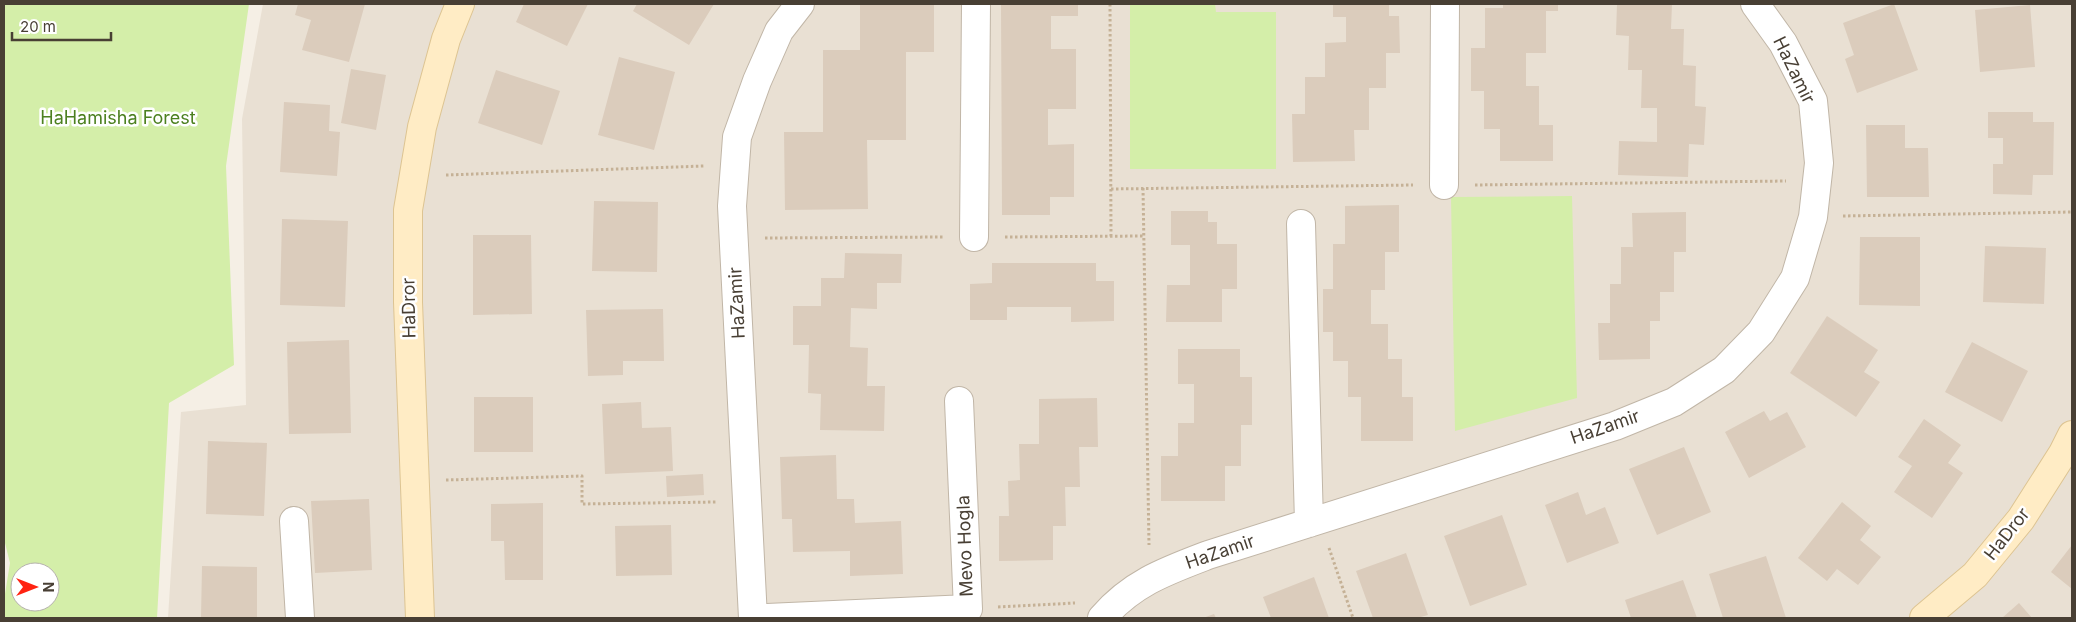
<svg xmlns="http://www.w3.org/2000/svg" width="2076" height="622" font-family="Inter,sans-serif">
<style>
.residential{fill:#e9e0d3}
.green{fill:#d4eea9;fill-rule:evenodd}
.building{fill:#dbccbc}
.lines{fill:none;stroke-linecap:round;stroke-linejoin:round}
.street-casing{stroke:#c1b6a7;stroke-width:30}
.secondary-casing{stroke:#ddc492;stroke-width:30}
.path{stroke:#c5b196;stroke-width:3;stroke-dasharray:2.5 2.5;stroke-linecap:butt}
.street{stroke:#fff;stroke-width:28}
.secondary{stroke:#ffecc5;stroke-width:28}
.labels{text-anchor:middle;stroke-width:5;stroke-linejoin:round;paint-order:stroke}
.street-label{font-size:18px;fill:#483f34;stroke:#fff}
.park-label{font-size:18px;fill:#4c8020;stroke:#fff}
</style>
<rect width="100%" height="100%" fill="#f5efe5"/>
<path class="residential" d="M263,4H2072V618H168L181,412L246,405L242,119Z"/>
<path class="green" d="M4,4H249L226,166L234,365L169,403L157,618H4V600L10,563L4,539ZM20,572H50V602H20Z
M1130,4H1215L1216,12H1276V169H1130Z
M1572,196L1577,398L1455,431L1451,197Z"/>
<path class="building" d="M298,4H365L349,62L302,50L311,20L295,15Z
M524,4H588L567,46L516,22Z
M637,4H714L689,45L633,11Z
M860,4H934V52H906V140H867L868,209L785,210L784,132H823V50H860Z
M1001,4H1078V16H1051V49H1076V109H1048V145L1074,144V197H1050V215H1002Z
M1333,4H1389V16H1399L1400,53H1386V88H1369V130H1354L1355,161L1293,162L1292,114H1305V77H1325V43L1346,42V17H1333Z
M1503,4H1558V11H1546V53H1526V86H1539V125H1553V161H1500V129H1484V91H1471V48H1485V8H1503Z
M1617,4H1672L1671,29H1684L1683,65L1696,66L1695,106L1706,107L1704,145L1689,144L1688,177L1618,175L1619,141L1657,142V108H1641L1642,70H1628L1629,36L1616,35Z
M1894,4L1918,70L1857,93L1845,59L1854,55L1843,23Z
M2030,5L2035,67L1980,72L1975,10Z
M619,57L675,72L654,150L598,135Z
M351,69L386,75L376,130L341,123Z
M496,70L560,91L542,145L478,123Z
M284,102L330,105L329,131L340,132L337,176L280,172Z
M1988,112H2033V122H2054L2053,175H2033L2032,195L1993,194V164H2003V138H1988Z
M1866,125H1905V148H1928L1929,197H1867Z
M594,201L658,202L657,272L592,271Z
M1399,205V252H1385V290H1371V324H1388V359H1402V397H1413V441H1361V397H1348V361H1333V332H1323V289H1333V244H1345V206Z
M1171,211H1208V222H1217V244H1237V289H1222V322H1166L1167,285H1190V245H1171Z
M1686,212V252H1674V292H1660V321H1650V359L1599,360L1598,323H1610V284H1621V247H1633L1632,213Z
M282,219L348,221L345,307L280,305Z
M473,235H531L532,314L473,315Z
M1860,237H1920V306L1859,305Z
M1985,246L2046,248L2044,304L1983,302Z
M845,253L902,254L901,283H877V309L851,308L850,347L868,348L867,386H885L884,431L820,430L821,394L808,393L809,345H793V306H821V278H844Z
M992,263H1096V281H1114V321L1071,322V307H1007V320H970V284L992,283Z
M663,309L664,361H623V375L588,376L586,310Z
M1827,316L1878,350L1864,372L1880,382L1856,417L1790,373Z
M349,340L351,433L289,434L287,342Z
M1972,342L2028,371L2002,422L1945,392Z
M1178,349H1240V377H1252V425H1241V466H1225V501H1161V456H1178V423H1194V384H1178Z
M474,397H533V452H474Z
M1097,398L1098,447H1079L1080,487H1065L1066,526H1053V560L999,561V516H1009L1008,481L1020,480L1019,444H1039V399Z
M641,402L642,428L671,427L673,471L605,474L602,404Z
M1764,411L1770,421L1787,412L1806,447L1749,478L1725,432Z
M1924,419L1961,445L1948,463L1963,473L1932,518L1894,492L1912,466L1898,457Z
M208,441L267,443L264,516L206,514Z
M1684,447L1711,512L1657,535L1629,469Z
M836,455L837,499H854L855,523L901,521L903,574L850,576V551L793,552L792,519H782L780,457Z
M703,474L704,495L667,497L666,476Z
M1578,492L1586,515L1605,507L1619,543L1567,563L1545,505Z
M369,499L372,570L315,573L311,501Z
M1842,502L1871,526L1860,540L1881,557L1858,585L1837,569L1827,581L1798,558Z
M543,503V580H505L504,541H491V504Z
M1502,515L1527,585L1470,606L1444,536Z
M671,525L672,575L616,576L615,526Z
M2072,545V589L2051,572Z
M1406,553L1428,615L1417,618H1373L1356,571Z
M1766,556L1786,618H1723L1709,574Z
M202,566L257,567V618H201Z
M1314,577L1329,618H1271L1263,597Z
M1683,580L1697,618H1631L1625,600Z
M2019,603L2032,618H2002Z
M1214,614L1216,618H1203Z"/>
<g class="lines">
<g class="street-casing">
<path id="street" d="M1444,185L1445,4
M1301,224L1309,523
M974,237L976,4
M294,521L300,618
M753,618L732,206L737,137L757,81L779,31L800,4
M767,618L968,609L959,401
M1102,618C1132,583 1166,571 1208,555L1615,426L1674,402L1724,370L1761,332L1795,278L1813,217L1819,163L1813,101L1783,43L1755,4"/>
</g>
<g class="secondary-casing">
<path id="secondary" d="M420,618L408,302V210L422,127L446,39L460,4
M1924,618L1975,575L2021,519L2063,453L2072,435"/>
</g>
<path class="path" d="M1110,4L1111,237
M446,175L704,166
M1475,185L1786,181
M1143,188L1149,545
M1111,189L1413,185
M1843,216L2072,212
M1005,237L1144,236
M765,238L943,237
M446,480L582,476V504L716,502
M1329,548L1353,618
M998,607L1075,603"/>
<use href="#street" class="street"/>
<use href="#secondary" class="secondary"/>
</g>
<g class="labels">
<g class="street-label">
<text transform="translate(1794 70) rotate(64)" y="6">HaZamir</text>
<text transform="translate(737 303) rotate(-93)" y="6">HaZamir</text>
<text transform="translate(409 308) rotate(-91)" y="6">HaDror</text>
<text transform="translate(1605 427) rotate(-19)" y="6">HaZamir</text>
<text transform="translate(2007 534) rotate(-52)" y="6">HaDror</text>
<text transform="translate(965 546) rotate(-92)" y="6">Mevo Hogla</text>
<text transform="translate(1220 552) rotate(-19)" y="6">HaZamir</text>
</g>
<g class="park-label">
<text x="118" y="124">HaHamisha Forest</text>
</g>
</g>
<rect width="2076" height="622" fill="none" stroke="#483f34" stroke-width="10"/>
<g transform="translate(35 587) rotate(90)"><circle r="24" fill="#ffffff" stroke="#b6b2ae"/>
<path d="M0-4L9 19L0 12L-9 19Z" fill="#ff2312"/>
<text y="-8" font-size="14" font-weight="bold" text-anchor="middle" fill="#483f34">N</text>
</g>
<path d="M12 32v8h99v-8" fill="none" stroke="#483f34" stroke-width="2.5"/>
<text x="20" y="32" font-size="15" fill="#483f34" stroke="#ffffff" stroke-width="4" paint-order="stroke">20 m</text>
</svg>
